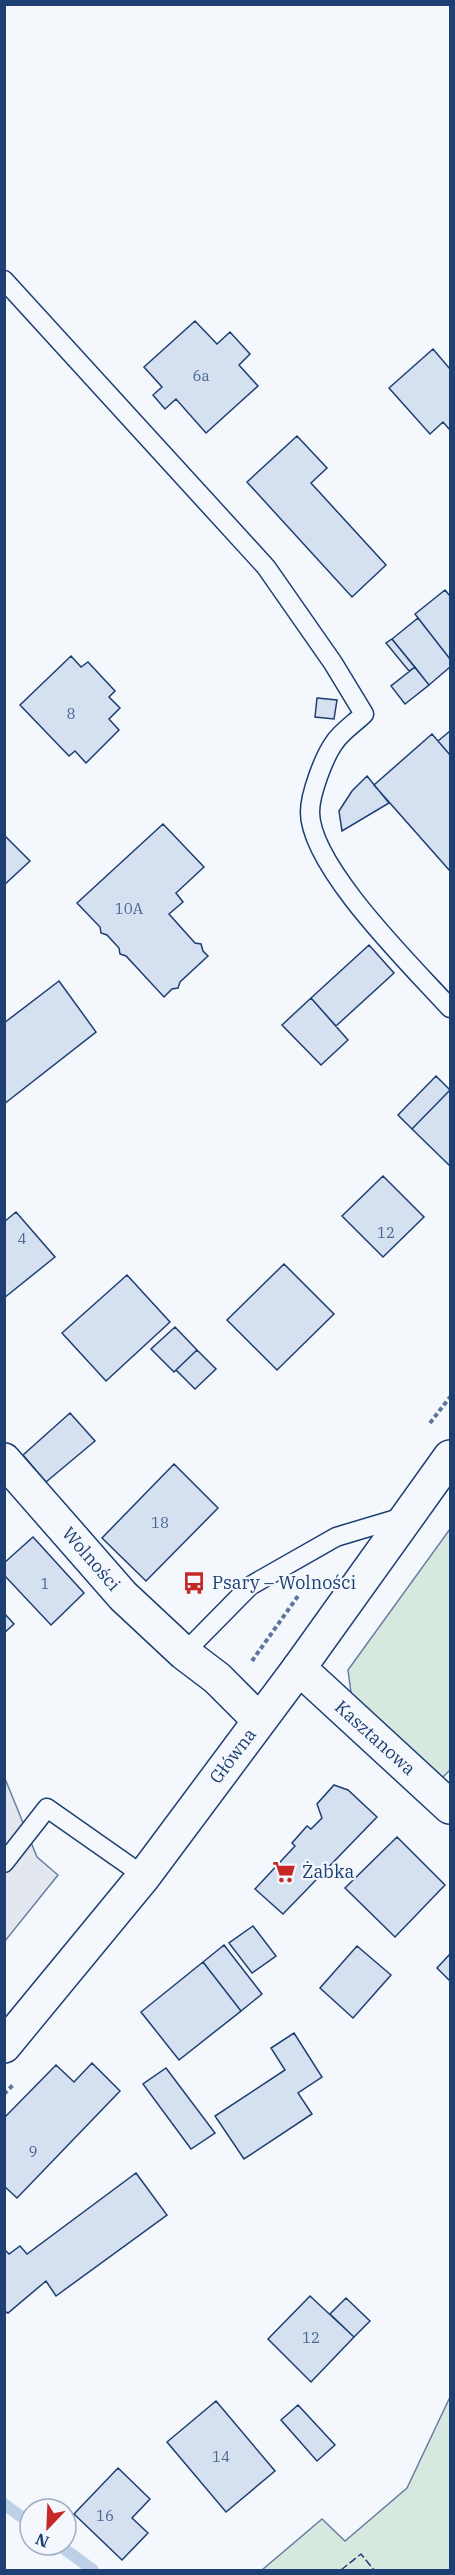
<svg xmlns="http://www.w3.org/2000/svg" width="455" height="2575" font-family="'IBM Plex Serif',serif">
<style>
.green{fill:#d7e8df;stroke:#687fa3;stroke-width:1.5}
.parking{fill:#e3e8f0;stroke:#687fa3;stroke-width:1.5}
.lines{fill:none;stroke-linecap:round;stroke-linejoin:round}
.stream{stroke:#bed0e5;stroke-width:12}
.building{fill:#d5e0f0;stroke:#1d3f73;stroke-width:1.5}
.service-casing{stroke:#1d3f73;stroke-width:21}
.minor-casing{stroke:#1d3f73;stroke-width:36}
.secondary-casing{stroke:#1d3f73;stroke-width:36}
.path{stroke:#5e769c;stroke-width:4;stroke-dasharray:4.5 3;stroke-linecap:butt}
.service{stroke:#f4f7fb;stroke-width:18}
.minor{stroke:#f4f7fb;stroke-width:33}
.secondary{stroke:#f4f7fb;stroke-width:33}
.fence{stroke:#1d3f73;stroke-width:1.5;stroke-dasharray:8 3;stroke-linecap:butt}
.labels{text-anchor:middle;stroke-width:4.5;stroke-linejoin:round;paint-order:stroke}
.number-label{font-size:15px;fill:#4b6792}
.street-label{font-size:18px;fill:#1d3f73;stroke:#f4f7fb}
.poi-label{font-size:18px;fill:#1d3f73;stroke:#f4f7fb;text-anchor:start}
</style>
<rect width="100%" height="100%" fill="#f4f7fb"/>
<path class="green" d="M450,1529V1770L440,1780L352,1700L348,1670Z
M450,2397V2570H262L322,2519L345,2541L407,2488Z"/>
<path class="parking" d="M6,1781L37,1857L58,1875L5,1941L4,1784Z"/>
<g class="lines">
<path class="stream" d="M4,2504L30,2523
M59,2545L93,2570"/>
</g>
<path class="building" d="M195,321L217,344L230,332L250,354L239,365L258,386L206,433L176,399L165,409L153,395L162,387L144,367Z
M433,349L450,369V430L443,422L430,434L389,388Z
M297,436L327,468L311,483L386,565L352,597L247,482Z
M445,590L450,596V659L415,614Z
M418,618L450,659V667L429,685L392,639Z
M392,639L415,667L409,671L386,643Z
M71,656L81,667L88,662L115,691L109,697L120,708L109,719L119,730L86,763L75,751L69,756L20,705Z
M415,667L429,685L405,704L391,686Z
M317,698L337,700L334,719L315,717Z
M450,731V755L438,741Z
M432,734L450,755V871L374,785Z
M367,776L389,803L342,831L339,811L352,791Z
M163,824L204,867L176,893L183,902L169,914L195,943L201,944L203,951L208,956L180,982L178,988L172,989L164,997L126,956L120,954L119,948L107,935L101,933L100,927L77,903Z
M4,835L30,861L4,885Z
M369,945L394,973L336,1026L311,998Z
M59,981L96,1032L4,1104V1023Z
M311,998L348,1040L321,1065L282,1025Z
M436,1076L450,1090L412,1129L398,1115Z
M450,1090V1166L412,1129Z
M383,1176L424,1217L383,1257L342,1216Z
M16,1212L55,1257L4,1298V1222Z
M284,1264L334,1314L277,1370L227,1320Z
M127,1275L170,1322L106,1381L62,1333Z
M175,1327L197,1350L174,1372L151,1349Z
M197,1350L216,1369L195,1389L176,1370Z
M70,1413L95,1441L46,1482L23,1455Z
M174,1464L218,1508L146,1581L102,1538Z
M33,1537L84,1593L51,1625L4,1575V1563Z
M4,1613L14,1624L4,1633Z
M334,1785L348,1790L377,1817L283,1914L255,1889L295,1846L292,1843L307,1826L311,1829L322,1818L317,1804Z
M397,1837L445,1885L395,1937L345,1888Z
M253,1926L276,1956L252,1973L229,1943Z
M224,1945L262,1994L241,2011L203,1962Z
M357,1946L391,1975L353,2018L320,1988Z
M450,1954V1981L437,1968Z
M203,1962L241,2011L179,2060L141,2012Z
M294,2033L322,2077L298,2093L312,2114L244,2159L215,2116L285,2070L271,2048Z
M92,2063L120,2091L17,2198L4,2186V2118L56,2065L74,2082Z
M166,2068L215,2133L191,2149L143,2084Z
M136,2173L167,2215L56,2296L46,2281L8,2313L4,2311V2249L9,2254L20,2246L27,2254Z
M310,2296L354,2337L311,2382L268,2339Z
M346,2298L370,2321L354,2337L330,2314Z
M216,2401L275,2471L226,2512L167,2442Z
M298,2405L335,2445L317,2461L281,2420Z
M118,2468L150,2499L132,2518L148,2533L122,2560L74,2514Z"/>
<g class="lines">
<g class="service-casing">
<path id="service" d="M4,280L266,567L333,663L364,714C355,723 341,732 334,743C324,757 310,794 310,812C310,867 413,967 450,1008
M184,1653L250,1586L336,1537L406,1516
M4,1863L47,1808L144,1876"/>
</g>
<g class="minor-casing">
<path id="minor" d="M4,1460L123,1596L184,1653L217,1678L259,1720
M299,1668L450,1807"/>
</g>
<g class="secondary-casing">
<path id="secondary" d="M4,2046L144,1876L299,1668L450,1457"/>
</g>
<path class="path" d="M430,1423L450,1397
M252,1661L298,1596
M4,2094L14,2084"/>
<use href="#service" class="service"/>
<use href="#minor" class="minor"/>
<use href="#secondary" class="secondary"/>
<path class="fence" d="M341,2570L361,2554L374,2570"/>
</g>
<defs>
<g id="bus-bare" transform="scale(1.8)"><path d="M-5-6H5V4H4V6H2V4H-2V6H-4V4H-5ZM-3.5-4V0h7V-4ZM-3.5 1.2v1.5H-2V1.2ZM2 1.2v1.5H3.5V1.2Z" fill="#c62828" stroke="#f4f7fb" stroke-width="2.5" paint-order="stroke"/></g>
<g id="supermarket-bare" transform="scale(1.8)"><path d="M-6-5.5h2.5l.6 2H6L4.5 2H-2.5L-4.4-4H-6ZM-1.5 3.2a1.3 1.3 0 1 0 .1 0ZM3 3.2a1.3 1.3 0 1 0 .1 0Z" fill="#c62828" stroke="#f4f7fb" stroke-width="2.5" paint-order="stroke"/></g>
</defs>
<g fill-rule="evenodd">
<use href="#bus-bare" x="194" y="1583"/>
<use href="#supermarket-bare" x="284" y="1872"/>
</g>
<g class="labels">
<g class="number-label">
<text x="201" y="381">6a</text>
<text x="71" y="719">8</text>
<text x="129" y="914">10A</text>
<text x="386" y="1238">12</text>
<text x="22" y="1244">4</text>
<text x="160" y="1528">18</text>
<text x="45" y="1589">1</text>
<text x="33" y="2157">9</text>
<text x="311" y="2343">12</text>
<text x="221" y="2462">14</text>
<text x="105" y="2521">16</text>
</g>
<g class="street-label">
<text transform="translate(91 1559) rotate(49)" y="6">Wolności</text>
<text transform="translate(375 1738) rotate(42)" y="6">Kasztanowa</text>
<text transform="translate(233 1756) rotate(-53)" y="6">Główna</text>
</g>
<g class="poi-label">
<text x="212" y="1589">Psary – Wolności</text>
<text x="302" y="1878">Żabka</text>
</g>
</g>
<rect width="455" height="2575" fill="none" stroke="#1d3f73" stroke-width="12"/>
<g transform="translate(48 2527) rotate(203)"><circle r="28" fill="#f4f7fb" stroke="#9eadc5" stroke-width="1.5"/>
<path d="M0-4.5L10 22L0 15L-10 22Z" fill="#c62828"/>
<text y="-9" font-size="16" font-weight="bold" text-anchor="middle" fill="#1d3f73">N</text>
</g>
</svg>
